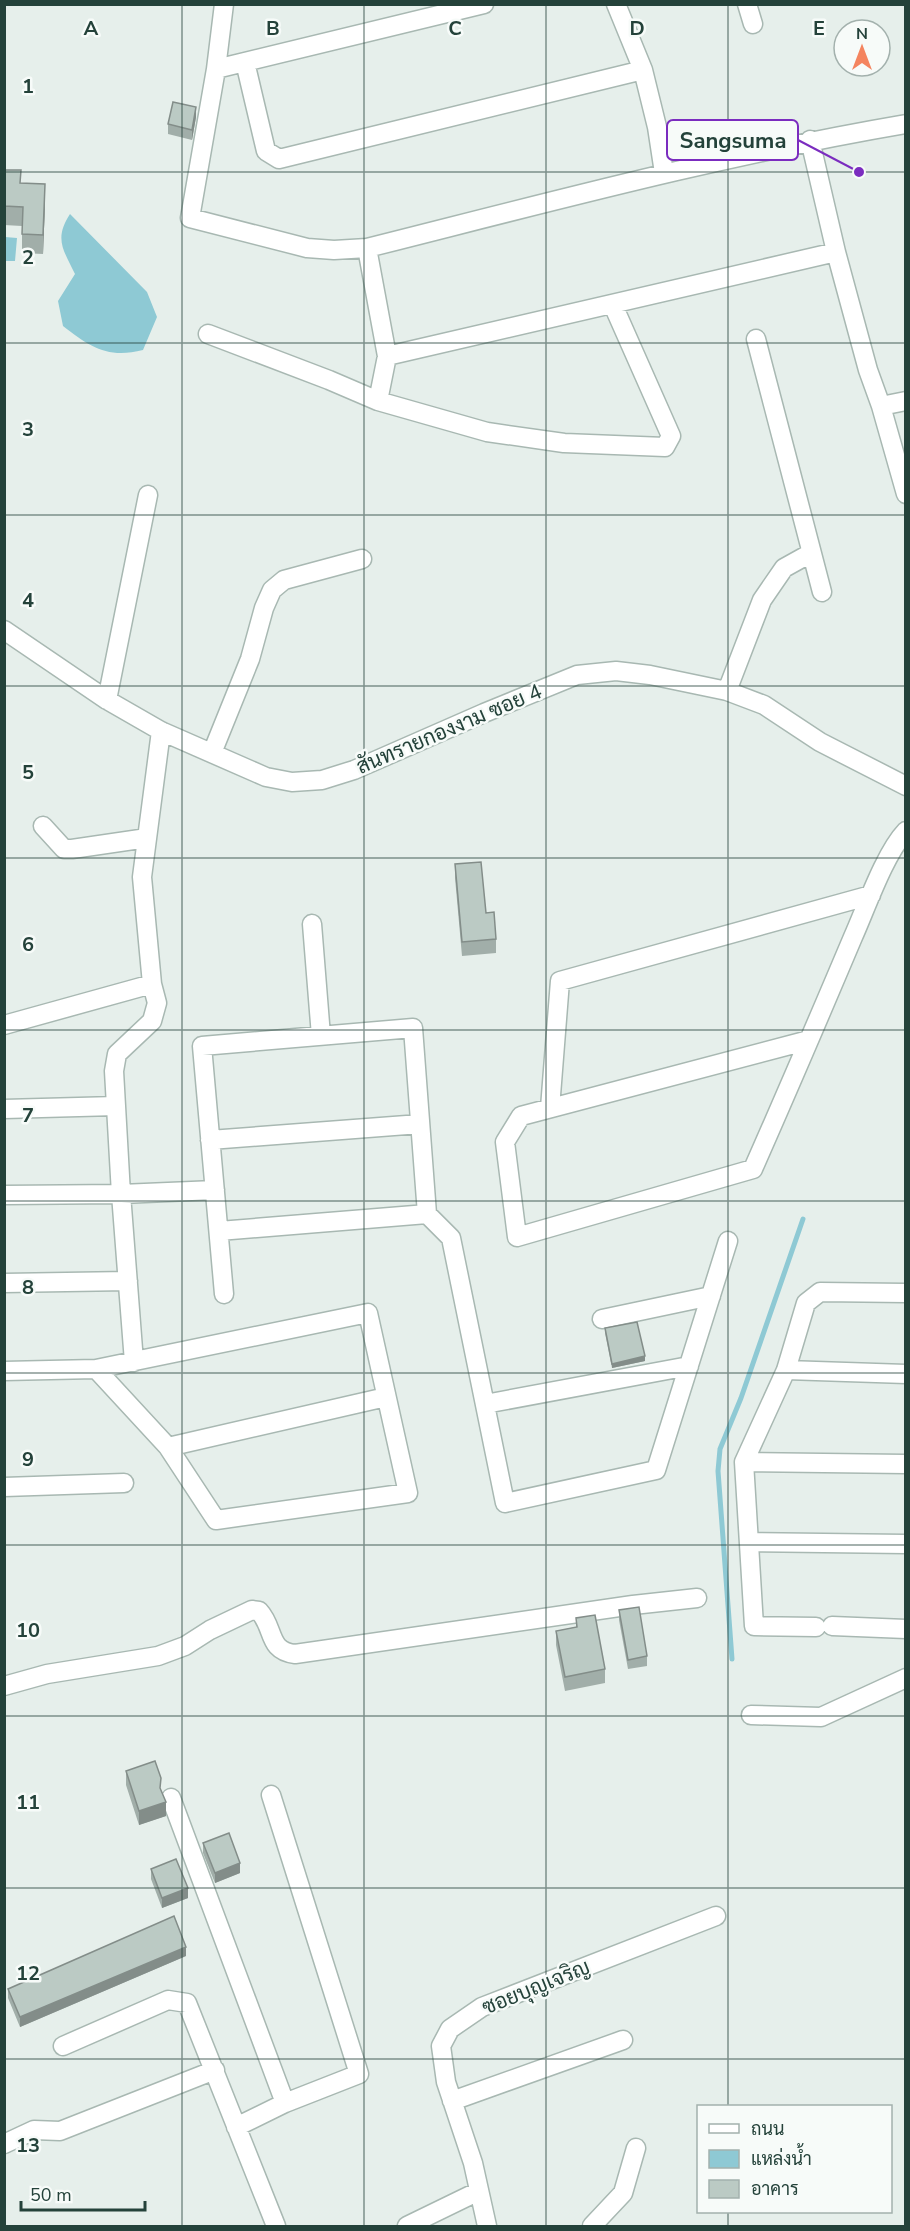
<svg xmlns="http://www.w3.org/2000/svg" width="910" height="2231" font-family="'Nunito Sans',Sarabun,sans-serif">
<style>
.water{fill:#8ec9d4}
.lines{fill:none;stroke-linecap:round;stroke-linejoin:round}
.stream{stroke:#8ec9d4;stroke-width:5}
.minor-casing{stroke:#a8b8b2;stroke-width:21}
.minor{stroke:#fff;stroke-width:18}
.wall{fill:#a1aea9}
.shaded-wall{fill:#838d89}
.building{fill:#bbcac4;stroke:#838d89;stroke-width:1.5}
.grid{fill:none;stroke:#24423a;stroke-width:1.5;stroke-opacity:0.55}
.labels{text-anchor:middle;stroke-width:5;stroke-linejoin:round;paint-order:stroke}
.street-label{font-size:21px;fill:#24423a;stroke:#f7fbf9}
.grid-label{font-size:20px;text-anchor:middle;font-weight:bold;fill:#24423a;stroke:#f7fbf9;stroke-width:5;stroke-linejoin:round;paint-order:stroke}
.leader{fill:none;stroke:#7b2cbf;stroke-width:2}
.callout-dot{fill:#7b2cbf;stroke:#f7fbf9;stroke-width:2}
.callout{fill:#f7fbf9;stroke:#7b2cbf;stroke-width:2}
.callout-label{font-size:22px;text-anchor:middle;font-weight:bold;fill:#24423a}
</style>
<rect width="100%" height="100%" fill="#e6efeb"/>
<path class="water" d="M70,214L147,292L157,317L143,350C108,359 90,347 63,326L58,301L75,274C63,249 54,239 70,214Z
M5,237L17,238L15,261H5Z"/>
<g class="lines">
<path class="stream" d="M732,1659L718,1471L720,1449L741,1398L803,1219"/>
<g class="minor-casing">
<path id="minor" d="M224,4L216,69L190,218L307,248L334,250L367,248C546,203 724,155 906,124
M616,4L643,70L657,127L664,173
M747,4L753,24
M245,62L266,151L279,159L643,70
M216,69L484,4
M810,140L836,252L868,370L881,406L906,494
M367,248L387,356L378,401
M208,334L329,380L378,401L487,432L564,443L665,447L671,436L613,305
M756,339L822,592
M387,356L836,252
M881,406L906,401
M4,630L107,700L161,731L266,777L292,782L322,780L354,770L484,713L577,675L616,671L650,675L727,691L764,705L820,742L906,786
M727,691L762,600L784,568L811,553
M107,700L148,495
M212,753L250,659L264,608L272,590L284,580L362,559
M43,826L64,849H72L147,838
M312,924L321,1036
M4,1025L152,984
M809,1040L521,1116L505,1142L517,1237L753,1169C787,1092 820,1015 853,937C866,908 885,853 906,831
M550,1108L560,981L871,895
M4,1109L116,1106
M210,1140L420,1124
M4,1195L121,1194L215,1190
M219,1231L427,1214L451,1238L505,1503L656,1470L728,1241
M4,1283L128,1281
M224,1294L202,1046L413,1028L427,1214
M602,1319L711,1296
M134,1362L121,1194L114,1071L117,1054L152,1021L157,1003L152,984L142,877L161,731
M786,1370L906,1374
M4,1371L96,1369L368,1313L408,1493L216,1520L168,1447L96,1369
M485,1404L689,1366
M168,1447L386,1397
M744,1462L906,1464
M4,1487L124,1483
M749,1542L906,1544
M832,1626L906,1629
M816,1627L754,1626L744,1462L786,1370L806,1303L820,1292L906,1293
M4,1686L47,1674L158,1656L185,1646L210,1630L252,1610L259,1611C275,1628 267,1651 295,1654L633,1605L697,1598
M751,1715L821,1717L906,1678
M171,1798L285,2103
M63,2046L168,2000L187,2003L276,2226
M452,2101L623,2040
M236,2127L285,2103L359,2074L271,1795
M4,2144L34,2130L60,2131L215,2070
M407,2226L479,2191
M487,2226L473,2163L446,2082L441,2046L450,2029L482,2007L716,1916
M592,2226L623,2193L636,2148"/>
</g>
<use href="#minor" class="minor"/>
</g>
<path class="wall" d="M196,117L192,140L168,134V124Z
M4,170L45,203L43,254L22,253V226L4,225Z
M455,864L486,913L496,939V953L462,956L455,878Z
M605,1328L645,1361L612,1368L605,1333Z
M619,1610L647,1656V1666L628,1669L619,1620Z
M576,1618L605,1669V1683L565,1691L556,1645V1631L576,1627Z
M126,1771L161,1790L166,1816L139,1825L126,1785Z
M203,1843L240,1873L215,1883L203,1853Z
M151,1869L188,1898L162,1908L151,1879Z
M186,1956L20,2027L8,1998V1989Z"/>
<path class="shaded-wall" d="M196,107V117L192,140V130Z
M45,184V203L43,254V235Z
M645,1356V1361L612,1368V1364Z
M166,1802V1816L139,1825V1811Z
M240,1863V1873L215,1883V1873Z
M188,1888V1898L162,1908V1898Z
M186,1947V1956L20,2027V2017Z"/>
<path class="building" d="M173,102L196,107L192,130L168,124Z
M4,170H21L20,183L45,184L43,235L22,234L23,207L4,206Z
M481,862L486,913L494,912L496,939L462,942L455,864Z
M637,1322L645,1356L612,1364L605,1328Z
M639,1607L647,1656L628,1660L619,1610Z
M595,1615L605,1669L565,1677L556,1631L577,1627L576,1618Z
M155,1761L161,1778L160,1788L166,1802L139,1811L126,1771Z
M229,1833L240,1863L215,1873L203,1843Z
M176,1859L188,1888L162,1898L151,1869Z
M174,1916L186,1947L20,2017L8,1989Z"/>
<path class="grid" d="M182,4V2226M364,4V2226M546,4V2226M728,4V2106M4,172H906M4,343H906M4,515H906M4,686H906M4,858H906M4,1030H906M4,1201H906M4,1373H906M4,1545H906M4,1716H906M4,1888H906M4,2059H906M728,2212V2226"/>
<g class="labels">
<g class="street-label">
<text transform="translate(449 729) rotate(-23)" y="7">สันทรายกองงาม ซอย 4</text>
<text transform="translate(536 1987) rotate(-22)" y="7">ซอยบุญเจริญ</text>
</g>
</g>
<g class="grid-label">
<text x="91" y="35">A</text>
<text x="273" y="35">B</text>
<text x="455" y="35">C</text>
<text x="637" y="35">D</text>
<text x="819" y="35">E</text>
<text x="28" y="93">1</text>
<text x="28" y="264">2</text>
<text x="28" y="436">3</text>
<text x="28" y="607">4</text>
<text x="28" y="779">5</text>
<text x="28" y="951">6</text>
<text x="28" y="1122">7</text>
<text x="28" y="1294">8</text>
<text x="28" y="1466">9</text>
<text x="28" y="1637">10</text>
<text x="28" y="1809">11</text>
<text x="28" y="1980">12</text>
<text x="28" y="2152">13</text>
</g>
<path class="leader" d="M859 172L798 140"/>
<circle class="callout-dot" cx="859" cy="172" r="6"/>
<rect class="callout" x="667" y="120" width="131" height="40" rx="6"/>
<g class="callout-label">
<text x="733" y="148">Sangsuma</text>
</g>
<rect width="910" height="2231" fill="none" stroke="#24423a" stroke-width="12"/>
<rect x="697" y="2105" width="195" height="108" fill="#f7fbf9" stroke="#a3b1ad" stroke-width="1.5"/>
<rect x="709" y="2124" width="30" height="9" fill="#ffffff" stroke="#a3b1ad" stroke-width="1.5"/>
<text x="751" y="2135" font-size="18" fill="#24423a">ถนน</text>
<rect x="709" y="2150" width="30" height="18" fill="#8ec9d4" stroke="#a3b1ad" stroke-width="1.5"/>
<text x="751" y="2165" font-size="18" fill="#24423a">แหล่งน้ำ</text>
<rect x="709" y="2180" width="30" height="18" fill="#bbcac4" stroke="#a3b1ad" stroke-width="1.5"/>
<text x="751" y="2195" font-size="18" fill="#24423a">อาคาร</text>
<g transform="translate(862 48)"><circle r="28" fill="#f7fbf9" stroke="#a3b1ad" stroke-width="1.5"/>
<path d="M0-4.5L10 22L0 15L-10 22Z" fill="#f4845f"/>
<text y="-9" font-size="16" font-weight="bold" text-anchor="middle" fill="#24423a">N</text>
</g>
<path d="M21 2201v9h124v-9" fill="none" stroke="#24423a" stroke-width="3"/>
<text x="30" y="2201" font-size="18" fill="#24423a" stroke="#f7fbf9" stroke-width="4.5" paint-order="stroke">50 m</text>
</svg>
